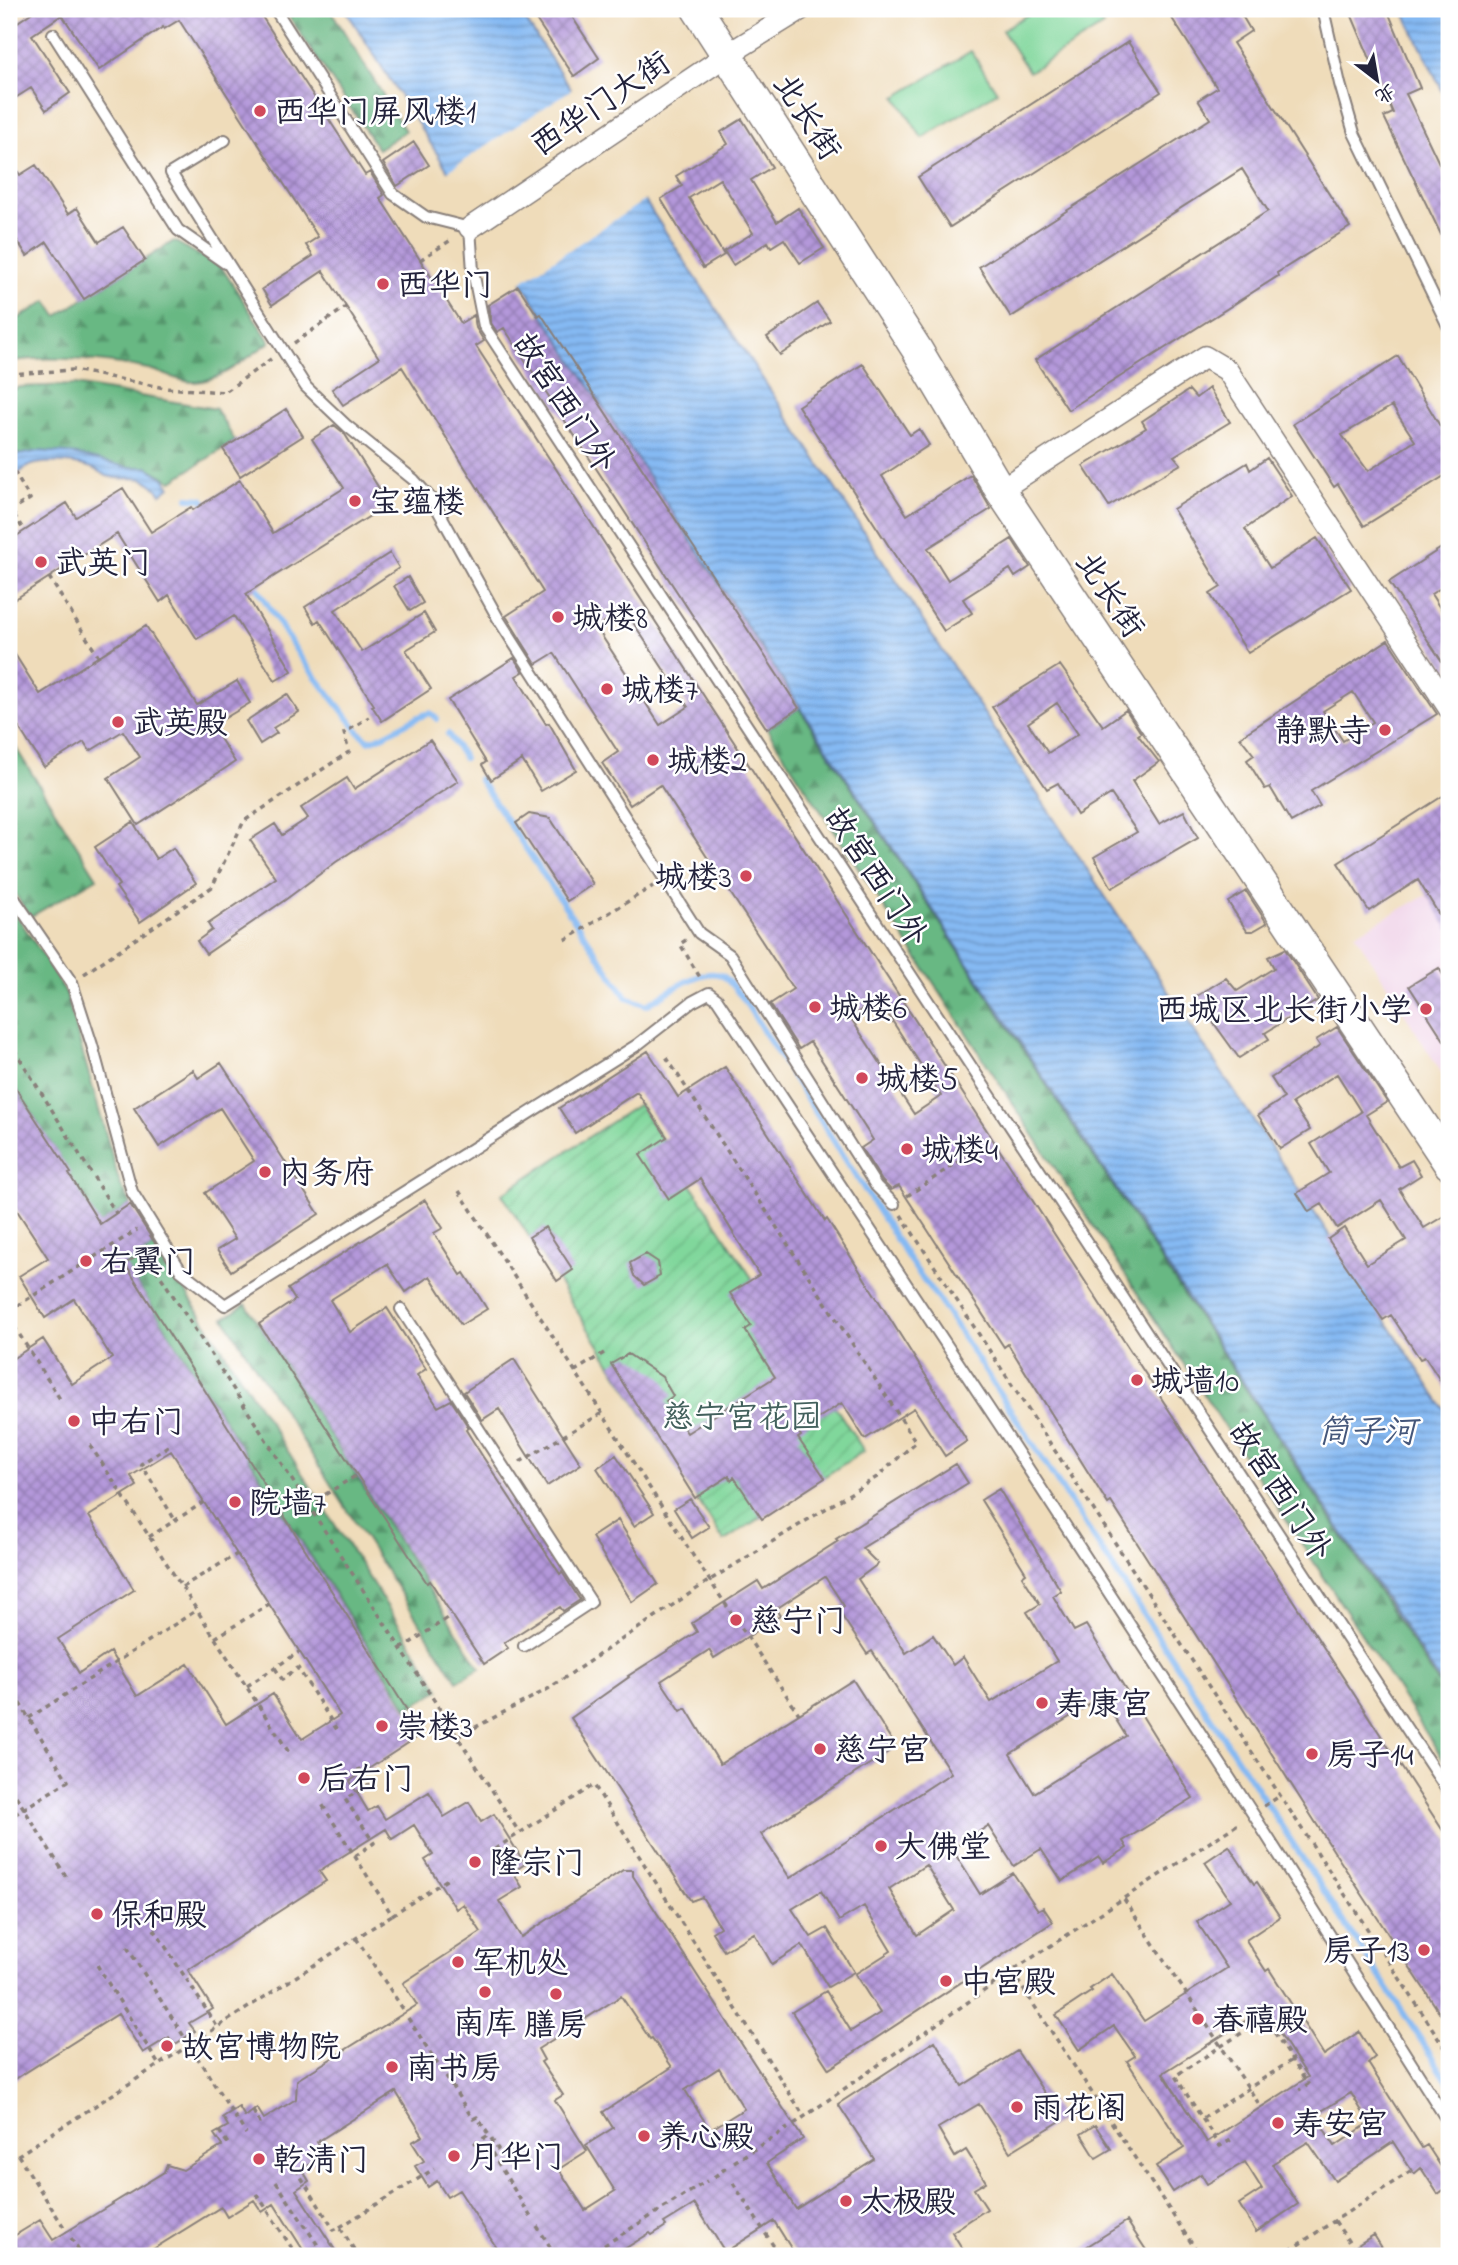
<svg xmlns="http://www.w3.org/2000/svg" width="1458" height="2265" font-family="'Indie Flower','LXGW WenKai TC',sans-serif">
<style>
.built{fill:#efd0e7}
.forest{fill:url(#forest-firs);stroke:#456d5f;stroke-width:2}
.park{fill:#80d79b;stroke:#517c6b;stroke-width:2}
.garden{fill:url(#garden-furrows);stroke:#517c6b;stroke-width:2}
.water{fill:url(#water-rules);stroke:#546e97;stroke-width:2}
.pier{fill:#efdcba}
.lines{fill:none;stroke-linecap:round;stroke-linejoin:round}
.stream{stroke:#85b9f3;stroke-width:6}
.building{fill:url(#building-cross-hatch);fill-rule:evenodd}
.lane-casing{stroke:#887f7a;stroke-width:14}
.street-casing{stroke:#887f7a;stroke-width:24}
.secondary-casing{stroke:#887f7a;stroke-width:33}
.path{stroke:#887f7a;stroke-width:3.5;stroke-dasharray:5 5;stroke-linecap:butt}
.lane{stroke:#fff;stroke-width:10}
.street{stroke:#fff;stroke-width:21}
.secondary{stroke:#fff;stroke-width:30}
.poi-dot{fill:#d1495b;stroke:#fff;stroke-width:2.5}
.labels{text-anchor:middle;stroke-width:5;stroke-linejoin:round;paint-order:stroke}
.street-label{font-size:32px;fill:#22223b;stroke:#fff}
.poi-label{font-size:32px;fill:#22223b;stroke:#fff;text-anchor:start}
.park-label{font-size:32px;fill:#43615d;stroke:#fff}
.water-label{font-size:33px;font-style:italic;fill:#45577b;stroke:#fff}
</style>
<defs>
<pattern id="forest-firs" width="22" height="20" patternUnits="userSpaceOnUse" patternTransform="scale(1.75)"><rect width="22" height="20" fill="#68b883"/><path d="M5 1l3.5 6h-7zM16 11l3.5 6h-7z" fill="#55956c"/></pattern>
<pattern id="garden-furrows" width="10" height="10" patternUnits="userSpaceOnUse" patternTransform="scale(1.75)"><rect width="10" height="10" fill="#80d79b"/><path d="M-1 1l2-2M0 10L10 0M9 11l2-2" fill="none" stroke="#6eb886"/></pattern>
<pattern id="water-rules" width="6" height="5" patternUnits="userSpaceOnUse" patternTransform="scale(1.75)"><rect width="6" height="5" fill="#85b9f3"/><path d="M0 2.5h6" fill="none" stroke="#6c96c6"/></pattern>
<pattern id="building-cross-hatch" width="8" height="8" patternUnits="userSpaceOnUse" patternTransform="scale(1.75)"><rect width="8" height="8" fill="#b498da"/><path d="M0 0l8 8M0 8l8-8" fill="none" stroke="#927cb2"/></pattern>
</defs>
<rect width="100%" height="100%" fill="#fff"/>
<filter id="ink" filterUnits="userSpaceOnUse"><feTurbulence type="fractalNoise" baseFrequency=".0143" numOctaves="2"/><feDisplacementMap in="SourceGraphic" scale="14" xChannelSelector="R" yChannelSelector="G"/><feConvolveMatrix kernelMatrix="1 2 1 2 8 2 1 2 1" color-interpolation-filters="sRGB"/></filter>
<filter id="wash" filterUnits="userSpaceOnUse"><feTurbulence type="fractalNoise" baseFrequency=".00686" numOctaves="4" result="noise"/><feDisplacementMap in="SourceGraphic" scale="28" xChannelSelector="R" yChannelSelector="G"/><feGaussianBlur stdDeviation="1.57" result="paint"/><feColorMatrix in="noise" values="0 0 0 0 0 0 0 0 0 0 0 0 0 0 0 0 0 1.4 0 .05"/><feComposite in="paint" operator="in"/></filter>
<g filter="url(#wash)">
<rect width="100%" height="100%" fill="#efdcba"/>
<path class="built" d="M1449,883V1085L1355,934Z"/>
<path class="forest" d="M284,9H330L405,131L378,149Z
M174,241L222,268L270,342C248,357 223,380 195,382C181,383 162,372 148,369C112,361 44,354 9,362V324L47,301L57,316Z
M75,385L216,409L235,441L172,481L147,467H128L39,451L18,455L9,442V392L19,387Z
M799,708L1449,1699V1768L767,729Z
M9,737L97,878L30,917L9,884Z
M9,904L44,957L66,994L120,1184L131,1204L100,1224L59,1181L70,1173L9,1078Z
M156,1245L440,1689L408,1709L125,1264Z
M246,1304L480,1668L457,1681L224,1318Z"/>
<path class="park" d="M1037,9H1092L1103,26L1029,72L1002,30Z
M971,51L997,92L922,138L896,97Z"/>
<path class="garden" d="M639,1104L864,1451L724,1541L502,1194Z"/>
<path class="water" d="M345,9H518L1449,1416V1695L448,171Z
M1402,9H1449V104Z
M39,451L68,453L128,467H147L164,478L170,487L161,494C141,468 132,484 107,476C102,474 98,470 92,468C79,463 45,460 32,465C24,468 16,476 9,480V460L18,455Z"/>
<path class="pier" d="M574,88L648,198L519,283L445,173Z"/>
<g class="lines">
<path class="stream" d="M188,498L203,499L208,508
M252,580L301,658L359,732L369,741C391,735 408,719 430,713L437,719
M448,734L464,758
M479,779L627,998L647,1005C664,995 703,965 723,976C730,981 736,991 742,997L912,1264L940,1302L1449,2083"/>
</g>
<g id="blocks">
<path class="building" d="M37,9H257L365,175L370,172L384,195L380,198L461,323L474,315L476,328L484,341L476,346L1449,1840V2027L1335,1853L1111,1502L1108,1504L1008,1344L1004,1347L899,1186L891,1190L882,1181L861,1148L873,1140L810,1042L799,1049L770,1004L793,989L660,785L630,805L602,763L618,752L554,653L536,664L506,616L543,592L402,367L343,405L332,389L379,358L323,271L272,305L262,289L313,256L306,245L318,237L179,20L164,29L163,27L99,70L62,15L32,35L70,93L46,110L31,88L9,102V28ZM625,610L688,707L660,725L596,627ZM878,999L941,1096L914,1114L850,1017Z
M529,9H567L599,58L574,76Z
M1166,9H1238L1251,31L1233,43L1350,227L1277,273L1278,276L1068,410L1035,360L1268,211L1242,169L1011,317L979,267L1210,119L1198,100L1217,88Z
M1349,9H1387L1420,88L1406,94L1449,184V251L1384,117L1393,113Z
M1128,42L1161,92L950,227L918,177Z
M742,119L772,167L751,180L777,222L798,208L824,248L800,263L784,239L771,247L768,242L733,265L724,251L753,233L720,179L689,198L724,255L703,268L661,199L682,186L676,176L728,144L721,132Z
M414,142L429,165L397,186L383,163Z
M9,158L20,175L36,165L68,214L77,208L99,242L123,227L145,260L84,299L47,242L27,256L9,227Z
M518,286L538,316L541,314L799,708L767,729L504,328L497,332L491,323L488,305Z
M817,303L830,321L780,355L767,337Z
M1398,356L1449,441V473L1364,526L1338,484L1334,487L1293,424ZM1392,406L1415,441L1368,471L1342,435Z
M863,364L910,435L919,429L929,445L882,476L907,515L971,475L991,509L928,548L948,580L1012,539L1030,567L1015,577L1010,569L963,599L972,613L944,631L798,406Z
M1209,388L1230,422L1174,456L1181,464L1109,506L1083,466L1146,428L1142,421L1189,390L1196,398Z
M286,409L303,436L240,476L223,449Z
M334,425L344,433L389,504L246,594L292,671L275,681L234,616L197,639L169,595L160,602L117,534L9,603V541L67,503L76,517L123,488L151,532L191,507L193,510L240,480L273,533L344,488L312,439Z
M1267,458L1292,496L1245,529L1270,568L1317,538L1351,589L1248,653L1210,594L1221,587L1173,509L1247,463L1250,470Z
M1449,543V583L1431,594L1449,622V672L1389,582Z
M390,553L399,568L335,610L362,652L424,613L435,632L406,650L431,689L382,721L372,706L374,705L319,620L315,623L305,607Z
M408,577L423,603L410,611L394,586Z
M146,626L197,705L237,681L250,703L212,726L235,762L138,825L108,778L140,757L123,731L90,751L84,742L44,767L9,712V645L40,694Z
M1388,640L1437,714L1311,791L1320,806L1291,822L1270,787L1265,789L1247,760L1254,755L1240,737ZM1353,692L1373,722L1343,741L1323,711Z
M514,658L523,672L516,676L546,724L549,723L576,770L541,791L522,760L491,780L482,765L486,762L448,700Z
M1060,665L1103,726L1126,710L1141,733L1138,735L1159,762L1132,781L1159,824L1184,811L1198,838L1112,888L1094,857L1137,832L1111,794L1077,815L1058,783L1047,789L992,707ZM1057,703L1078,734L1048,753L1028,723Z
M287,694L299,712L273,728L277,733L260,744L246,721Z
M430,740L458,781L336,862L285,900L206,954L197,941L212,930L208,924L276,878L250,840L275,824L282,835L308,818L301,808L347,778L354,789Z
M1449,792V931L1418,880L1369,911L1338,863Z
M529,814L550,818L593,884L567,901L516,823Z
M133,822L156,859L173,848L196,883L140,922L116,887L119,885L95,847Z
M1246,891L1267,923L1253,931H1247L1228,902Z
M1285,949L1318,1000L1265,1033L1269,1039L1239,1058L1195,997L1226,978L1237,991L1274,968L1268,957Z
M1439,968L1449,985V1048L1409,986Z
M1337,1027L1387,1102L1366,1115L1399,1167L1412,1160L1421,1175L1399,1189L1424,1228L1449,1213V1394L1425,1357L1420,1359L1391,1315L1383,1320L1328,1239L1344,1228L1367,1264L1406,1240L1381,1200L1337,1228L1322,1204L1309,1212L1297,1193L1329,1173L1311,1144L1361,1112L1337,1074L1292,1103L1310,1130L1280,1149L1258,1115L1284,1098L1271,1078L1320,1046L1316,1040Z
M648,1051L678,1097L725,1067L825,1221L827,1219L967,1441L945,1456L914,1408L865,1439L842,1403L798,1431L801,1436L798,1438L825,1478L762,1519L734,1477L731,1480L729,1476L695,1498L611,1364L628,1354L662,1377L673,1396L666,1401L687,1433L775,1377L745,1330L751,1326L730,1293L759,1275L700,1179L669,1199L640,1155L667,1137L637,1092L575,1133L559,1108Z
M221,1063L319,1214L231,1271L217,1250L235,1239L205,1193L254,1161L220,1108L159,1147L134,1108L193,1070L198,1078Z
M9,1078L71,1173L69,1174L100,1224L130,1204L156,1245L125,1264L422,1734L350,1781L368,1811L377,1806L385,1819L429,1792L444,1817L469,1802L481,1822L494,1814L525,1864L513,1872L522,1887L499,1901L521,1937L623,1870H633V1876L803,2139L767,2163L796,2209L874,2159L838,2104L935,2041L962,2086L1017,2051L1062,2120L1010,2152L979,2104L938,2128L955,2157L966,2150L986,2182L974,2189L987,2209L952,2232L967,2256H796L774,2221L725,2252L695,2204L664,2223L666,2226L652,2235L650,2233L613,2256H502L459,2190L447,2197L437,2181L428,2187L415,2166L424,2161L412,2142L423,2136L396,2092L317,2142L325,2155L302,2169L309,2181L296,2190L339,2256H307L274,2204L262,2212L254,2200L227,2217L221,2207L142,2256H9V2239L40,2220L53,2240L164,2172L167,2165L183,2170L222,2146L214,2134L228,2126L223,2117L239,2107L245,2117L257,2108L264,2119L296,2099L297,2080L417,2005L403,1983L481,1932L463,1904L456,1909L425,1860L433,1855L414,1825L392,1839L386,1829L319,1871L326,1881L188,1970L213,2009L189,2023L195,2031L174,2045L169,2037L143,2053L118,2014L9,2083V1361L43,1339L72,1384L112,1358L74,1299L45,1318L19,1276L48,1258L16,1209L9,1214ZM171,1451L340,1715L302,1739L273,1694L226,1724L188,1664L137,1696L110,1652L79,1673L58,1639L134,1590L89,1516L137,1486L131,1476ZM621,1996L650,2039L652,2038L672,2067L603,2112L613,2128L586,2145L615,2191L585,2210L559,2169L587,2151L555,2100L563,2095L541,2062L544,2060L538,2049ZM719,2068L744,2109L710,2130L685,2090Z
M425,1200L443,1228L434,1233L461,1275L464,1273L487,1309L461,1325L430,1276L406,1292L387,1264L330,1300L350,1332L387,1308L426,1369L417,1375L438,1407L451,1400L469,1428L466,1430L483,1457L560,1574L562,1572L580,1600L563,1611L560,1607L504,1643L508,1648L484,1664L430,1581L427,1583L259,1324L295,1300L288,1289Z
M545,1227L573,1270L557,1281L529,1237Z
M646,1254L658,1262L660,1276L644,1285L634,1276L630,1263Z
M514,1359L581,1464L547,1486L499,1409L482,1420L464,1392Z
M616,1455L654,1513L634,1526L597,1468Z
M956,1464L968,1483L862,1548L878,1564L858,1579L906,1653L933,1635L953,1665L963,1657L991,1702L1057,1661L1027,1612L1040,1604L1022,1576L1026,1573L981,1500L999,1489L1061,1591L1053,1596L1074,1631L1086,1625L1193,1798L1123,1841L1127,1848L1103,1863L1099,1857L1062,1881L1041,1849L1014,1866L988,1826L952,1849L980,1894L1013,1873L1038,1910L1043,1907L1053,1922L829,2069L792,2012L826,1991L851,2031L880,2013L855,1974L891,1951L864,1906L839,1921L821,1891L792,1909L811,1937L827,1928L854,1972L828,1987L802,1945L772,1964L754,1933L724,1951L712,1932L720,1927L702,1897L691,1901L571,1718L629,1677L628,1676L697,1632L692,1623L758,1581L763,1589L838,1541L836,1539ZM825,1577L844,1606L838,1610L867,1654L872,1651L951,1773L790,1878L761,1834L896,1747L853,1680L720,1764L686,1708L681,1711L661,1681L709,1650L714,1658L780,1616L776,1609ZM1102,1697L1126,1736L1034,1793L1010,1754ZM926,1865L954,1910L917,1935L889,1889Z
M690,1499L709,1527L692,1538L674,1509Z
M618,1520L658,1584L632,1602L592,1537Z
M1229,1846L1254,1884L1257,1882L1280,1917L1246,1940L1266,1971L1269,1969L1324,2055L1359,2032L1375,2057L1368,2063L1422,2148L1427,2145L1449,2179V2186L1438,2194L1421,2168L1414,2174L1393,2142L1335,2181L1308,2142L1272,2164L1298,2204L1256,2232L1239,2204L1262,2189L1245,2162L1207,2184L1201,2174L1173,2192L1156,2166L1184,2148L1127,2061L1135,2056L1114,2026L1079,2050L1056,2015L1092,1991L1090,1989L1112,1974L1144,2021L1227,1968L1197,1922L1230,1900L1205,1862ZM1264,2009L1308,2077L1207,2142L1163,2073ZM1351,2093L1369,2123L1335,2146L1315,2115Z
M1095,2125L1111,2149L1096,2158L1081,2134Z
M1127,2221L1150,2256H1072Z
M1374,2235L1387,2256H1340Z"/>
</g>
</g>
<g filter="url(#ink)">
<use href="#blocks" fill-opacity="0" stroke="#887f7a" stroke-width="2"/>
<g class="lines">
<g class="lane-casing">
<path id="lane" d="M275,9L393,194L426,217L470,228L473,271L484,326L1449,1793
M1323,9L1340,84L1354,133L1449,328
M53,34L178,230L225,263
M225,140L171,173L306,387L347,426L414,480L433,501L499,620L699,933L730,955L876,1186L894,1204
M9,891L72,983L92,1045L132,1192L181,1271L225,1305L637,1045L692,1002L709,993L717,999L1005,1433L1253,1814L1449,2123
M401,1309L591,1602L524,1646"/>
</g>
<g class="street-casing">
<path id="street" d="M470,228L727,55L801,9
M1000,490L1205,357L1227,370L1449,708"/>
</g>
<g class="secondary-casing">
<path id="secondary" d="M697,9L916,348L1000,490L1449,1164"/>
</g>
<path class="path" d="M420,260L451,240
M294,343L346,307
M9,374L73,370L165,388L225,392L271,359
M9,463L30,499L9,511
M9,506L24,531
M49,577L98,656
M565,940L653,886
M686,940L680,944L701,979
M84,974L212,887L244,821L349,752L344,733L369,717
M9,1041L116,1213
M459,1191L575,1371
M907,1196L967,1156
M901,1215L1449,2054
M145,1252L519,1832
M9,1311L137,1230
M9,1318L60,1399
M604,1353L575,1371L694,1557L799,1714
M9,1431L17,1425
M90,1445L290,1754
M168,1446L141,1464L175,1520
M520,1462L602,1413
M308,1505L357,1475
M149,1537L204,1502
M182,1587L237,1554
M215,1638L269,1604
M401,1649L452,1615
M275,1668L282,1679L298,1668L337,1730
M9,1686L68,1781L9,1818
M247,1686L299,1652
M29,1718L197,1610
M457,1737L548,1689L710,1580L877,1477L916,1442L665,1055
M16,1796L69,1881
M1264,1806L1280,1796
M495,1849L594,1785L804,2116
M355,1856L374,1843L345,1799L369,1785L358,1768
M1124,1899L1261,2107
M392,1915L451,1877
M154,1929L218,2028
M356,1938L405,2012
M127,1947L246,2134
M97,1965L159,2065
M1012,1972L1200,2256
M408,2018L473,2119L477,2117L498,2149L492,2153L532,2219
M253,2111L261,2125
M1203,2118L1292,2060
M794,2124L1021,1965L1241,1822
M219,2131L229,2145
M1231,2140L1220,2146L1175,2076L1265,2018L1308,2084L1299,2090
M474,2144L489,2135
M18,2155L67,2232
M9,2161L392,1915L320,1801
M734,2162L788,2128
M296,2169L334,2230L340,2227L358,2256
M714,2177L730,2165
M276,2182L325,2256
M733,2183L780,2256
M257,2194L297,2256
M1335,2221L1358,2256
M537,2226L556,2256
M340,2227L434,2169
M71,2238L82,2256
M587,2256L707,2181
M1281,2256L1412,2170"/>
<use href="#lane" class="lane"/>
<use href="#street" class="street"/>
<use href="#secondary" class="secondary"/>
</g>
</g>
<g class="poi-dot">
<circle cx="260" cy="111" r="7"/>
<circle cx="383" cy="284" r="7"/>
<circle cx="355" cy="501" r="7"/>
<circle cx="41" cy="562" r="7"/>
<circle cx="558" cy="617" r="7"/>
<circle cx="607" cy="689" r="7"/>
<circle cx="118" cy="722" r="7"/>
<circle cx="1385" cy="730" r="7"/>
<circle cx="653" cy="760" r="7"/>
<circle cx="746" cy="876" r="7"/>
<circle cx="815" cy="1007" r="7"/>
<circle cx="1426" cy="1009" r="7"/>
<circle cx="862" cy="1078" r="7"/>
<circle cx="907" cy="1149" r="7"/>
<circle cx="265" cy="1172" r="7"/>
<circle cx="86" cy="1261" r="7"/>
<circle cx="1137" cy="1380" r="7"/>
<circle cx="74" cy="1421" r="7"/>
<circle cx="235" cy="1502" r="7"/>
<circle cx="736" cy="1620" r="7"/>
<circle cx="1042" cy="1703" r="7"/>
<circle cx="382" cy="1726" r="7"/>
<circle cx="820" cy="1749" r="7"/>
<circle cx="1312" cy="1754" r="7"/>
<circle cx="304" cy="1778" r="7"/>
<circle cx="881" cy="1846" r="7"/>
<circle cx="475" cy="1862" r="7"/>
<circle cx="97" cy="1914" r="7"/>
<circle cx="1424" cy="1950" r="7"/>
<circle cx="458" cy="1962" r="7"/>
<circle cx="946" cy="1981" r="7"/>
<circle cx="485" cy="1992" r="7"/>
<circle cx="556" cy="1994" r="7"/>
<circle cx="1198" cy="2019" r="7"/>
<circle cx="167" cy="2046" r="7"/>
<circle cx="392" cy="2067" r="7"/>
<circle cx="1017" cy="2107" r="7"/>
<circle cx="1278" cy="2123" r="7"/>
<circle cx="644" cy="2136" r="7"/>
<circle cx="454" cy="2156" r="7"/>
<circle cx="259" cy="2159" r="7"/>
<circle cx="846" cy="2201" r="7"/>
</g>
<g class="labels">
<g class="street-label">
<text transform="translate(600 103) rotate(-34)" y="11">西华门大街</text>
<text transform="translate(808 116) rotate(57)" y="11">北长街</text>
<text transform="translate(565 402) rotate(57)" y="11">故宫西门外</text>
<text transform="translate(1111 594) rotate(56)" y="11">北长街</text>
<text transform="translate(877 876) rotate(57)" y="11">故宫西门外</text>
<text transform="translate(1281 1490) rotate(57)" y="11">故宫西门外</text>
</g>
<g class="poi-label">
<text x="274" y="122">西华门屏风楼1</text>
<text x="397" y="295">西华门</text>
<text x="369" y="512">宝蕴楼</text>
<text x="55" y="573">武英门</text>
<text x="572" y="628">城楼8</text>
<text x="621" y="700">城楼7</text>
<text x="132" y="733">武英殿</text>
<text x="1371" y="741" text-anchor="end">静默寺</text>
<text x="667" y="771">城楼2</text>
<text x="732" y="887" text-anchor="end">城楼3</text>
<text x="829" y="1018">城楼6</text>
<text x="1412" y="1020" text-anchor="end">西城区北长街小学</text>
<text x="876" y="1089">城楼5</text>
<text x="921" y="1160">城楼4</text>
<text x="279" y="1183">内务府</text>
<text x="100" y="1272">右翼门</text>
<text x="1151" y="1391">城墙10</text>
<text x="88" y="1432">中右门</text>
<text x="249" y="1513">院墙7</text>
<text x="750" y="1631">慈宁门</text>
<text x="1056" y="1714">寿康宫</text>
<text x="396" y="1737">崇楼3</text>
<text x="834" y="1760">慈宁宫</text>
<text x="1326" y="1765">房子14</text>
<text x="318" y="1789">后右门</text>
<text x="895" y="1857">大佛堂</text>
<text x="489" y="1873">隆宗门</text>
<text x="111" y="1925">保和殿</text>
<text x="1410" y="1961" text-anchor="end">房子13</text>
<text x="472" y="1973">军机处</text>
<text x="960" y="1992">中宫殿</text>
<text x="1212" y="2030">春禧殿</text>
<text x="485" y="2033" text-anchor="middle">南库</text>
<text x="556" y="2035" text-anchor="middle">膳房</text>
<text x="181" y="2057">故宫博物院</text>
<text x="406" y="2078">南书房</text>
<text x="1031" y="2118">雨花阁</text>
<text x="1292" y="2134">寿安宫</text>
<text x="658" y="2147">养心殿</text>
<text x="468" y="2167">月华门</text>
<text x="273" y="2170">乾清门</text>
<text x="860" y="2212">太极殿</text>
</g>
<g class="park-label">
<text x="742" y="1427">慈宁宫花园</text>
</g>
<g class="water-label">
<text x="1367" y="1442">筒子河</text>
</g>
</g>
<rect width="1458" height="2265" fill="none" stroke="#fff" stroke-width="35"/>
<g transform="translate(1377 80) rotate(149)" stroke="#ffffff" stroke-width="5" paint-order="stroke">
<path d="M0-5L12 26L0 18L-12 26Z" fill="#22223b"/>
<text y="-10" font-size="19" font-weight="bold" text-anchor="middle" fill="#22223b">北</text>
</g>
</svg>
